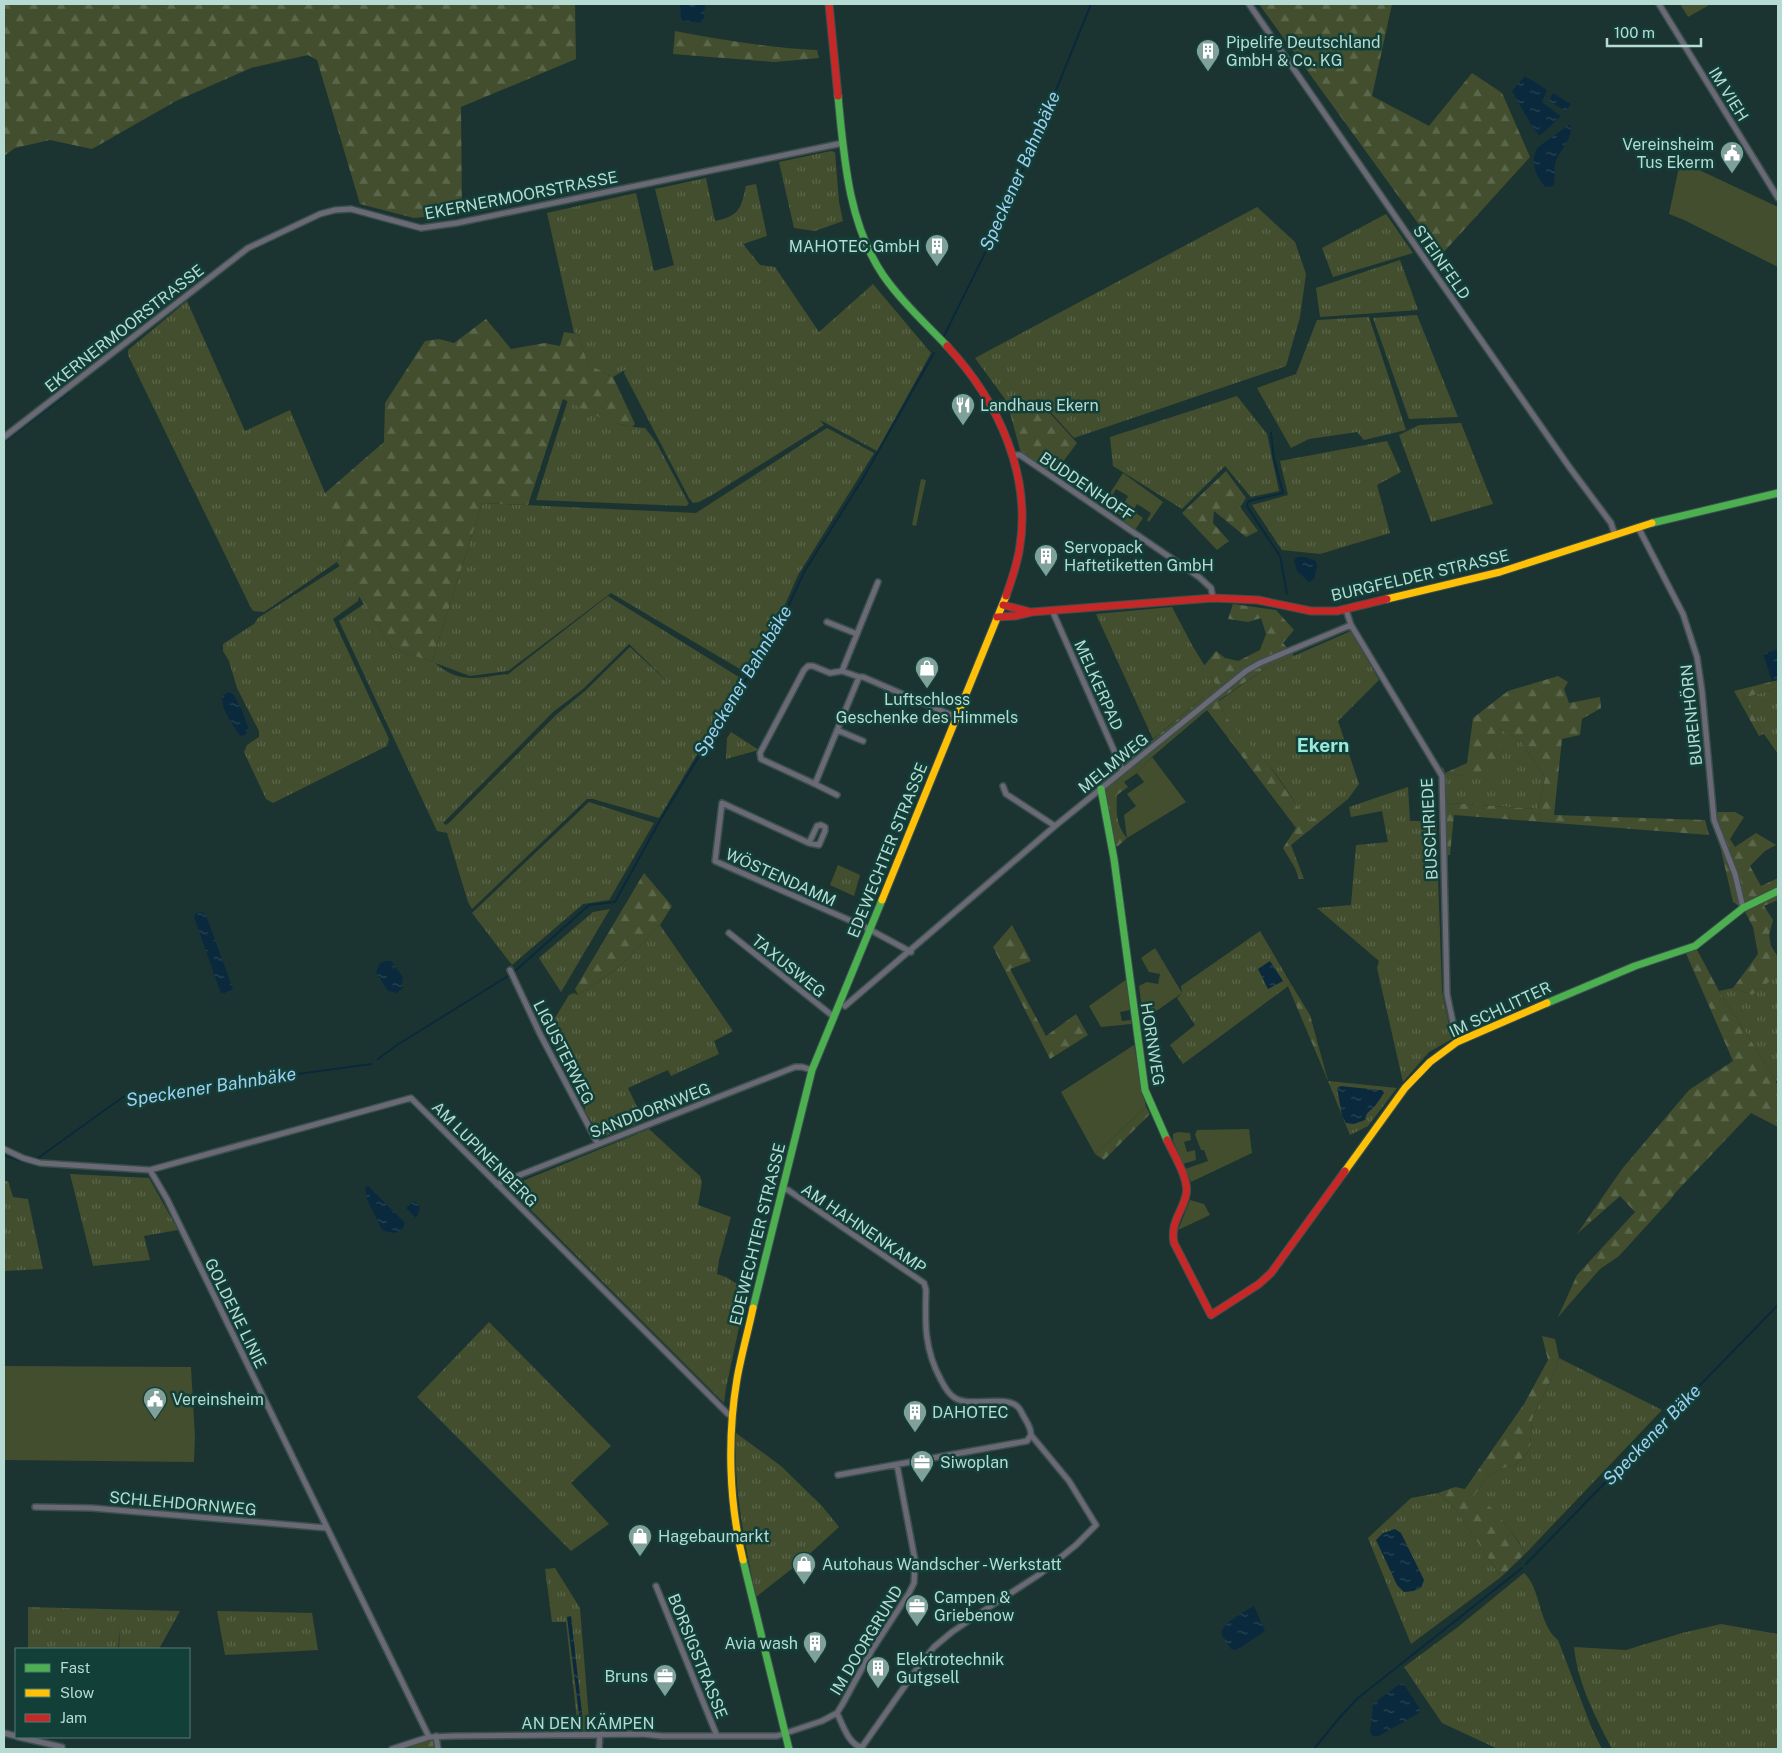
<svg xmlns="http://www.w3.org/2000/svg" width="1782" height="1753" font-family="'Public Sans',sans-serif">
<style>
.grass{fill:url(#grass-tufts);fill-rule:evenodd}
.forest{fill:url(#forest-firs)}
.garden{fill:#424e2e}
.water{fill:url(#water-ripples)}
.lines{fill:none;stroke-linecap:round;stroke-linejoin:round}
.stream{stroke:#0a293c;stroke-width:2}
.street-casing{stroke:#3a504d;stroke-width:8}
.fast-casing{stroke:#3a504d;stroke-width:9}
.slow-casing{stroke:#3a504d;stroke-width:9}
.jam-casing{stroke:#3a504d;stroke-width:9}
.street{stroke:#6a6975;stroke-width:5}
.fast{stroke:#4caf50;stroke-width:7}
.slow{stroke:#ffc107;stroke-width:7}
.jam{stroke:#c62828;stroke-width:7}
.labels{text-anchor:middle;stroke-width:5;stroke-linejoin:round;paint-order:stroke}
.poi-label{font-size:16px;fill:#b5dbd3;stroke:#123f38;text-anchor:start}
.street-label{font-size:16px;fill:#b5dbd3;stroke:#123f38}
.water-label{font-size:18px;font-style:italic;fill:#9fcff2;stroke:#123f38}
.quarter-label{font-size:19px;font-weight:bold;fill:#99eadb;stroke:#123f38}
</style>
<defs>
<pattern id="grass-tufts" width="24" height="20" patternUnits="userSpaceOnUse" patternTransform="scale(1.25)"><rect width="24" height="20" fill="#424e2e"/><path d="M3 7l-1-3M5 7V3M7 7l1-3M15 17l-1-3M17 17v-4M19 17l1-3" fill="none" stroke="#5b674b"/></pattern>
<pattern id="forest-firs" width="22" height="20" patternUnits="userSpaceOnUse" patternTransform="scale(1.25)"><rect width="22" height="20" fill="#424e2e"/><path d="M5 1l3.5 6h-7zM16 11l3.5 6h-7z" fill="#5b674b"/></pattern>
<pattern id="water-ripples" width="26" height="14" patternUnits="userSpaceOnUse" patternTransform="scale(1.25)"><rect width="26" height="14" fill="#0a293c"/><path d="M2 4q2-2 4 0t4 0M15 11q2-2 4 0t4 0" fill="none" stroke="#2b4757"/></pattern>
</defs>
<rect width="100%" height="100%" fill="#1c3431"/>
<path class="grass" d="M831,151L835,152L839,202L843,221L815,231L794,228L779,162Z
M706,178L715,221C740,216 741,208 746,186L756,184L767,236L743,244L760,265L775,267L819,332L873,284L931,353L877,451L820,420L824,425L712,495L699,502L693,503L689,498L624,373L625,370L613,377L588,364L578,334L574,333L547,213L636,193L654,271L674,265L655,189Z
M1257,207L1295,242L1306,274L1300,317L1286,366L1074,438L1039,399L1013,410L975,358Z
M1386,214L1413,253L1333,277L1322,248Z
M1400,260L1418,310L1320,317L1316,288Z
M187,301L245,431L290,410L345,540L337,562L264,612L253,611L250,606L128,355V350Z
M1417,315L1458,417L1409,419L1373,318Z
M1369,317L1406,430L1364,440L1357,432L1309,439L1291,448L1257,388L1296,374L1317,320Z
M1237,396L1267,434L1279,491L1251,497L1225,466L1182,509L1113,466L1110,437Z
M568,400C596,415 612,426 645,428L656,442L689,504L686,506L536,500Z
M1461,423L1493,504L1431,522L1399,435L1419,425Z
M827,428L874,453L798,575L777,623L745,672L611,593L508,671L470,676L435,663C459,684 477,678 506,674L507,675L608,596L742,679L659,818L593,799H587L472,909L468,902L447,833L437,831L339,621L364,604L392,648L432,662L482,503L696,513ZM629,644L674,688L630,647L585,691L556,715L450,822L446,825L443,823L553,712L583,689Z
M1387,441L1401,472L1377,485L1390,533L1320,554L1282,550L1252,505L1288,495L1280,461Z
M340,566L359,596L358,601L333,619L389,739L387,746L273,803L266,799L244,752L247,745L259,737V731L237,688L229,661L223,651V644L254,624L258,618Z
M1172,607L1192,645L1217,686L1153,739L1096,614Z
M1351,631L1379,680L1338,721L1359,784L1348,799L1308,822C1295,803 1283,782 1268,764C1251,745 1226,726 1219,701L1266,668Z
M1778,688V754L1764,734L1743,698Z
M1498,728L1522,742L1545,778L1538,809L1452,803L1443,804L1442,776L1438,770L1443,767L1445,773L1464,776Z
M731,732L759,750L726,759L727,738Z
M1408,787L1410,821H1436L1442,991L1452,1039L1429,1052L1403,1082L1377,968L1379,961L1317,908L1351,905L1356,845L1388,842L1382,811L1351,817L1349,807Z
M589,802L654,823L609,900L583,904L512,965L472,913Z
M838,865L860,875L854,896L830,885Z
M610,909L561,992L539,958L593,912Z
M660,925L733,1031L714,1041L719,1054L671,1076L668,1070L628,1088L644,1121L606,1136L597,1130L585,1112V1097L571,1075L547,1031L569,995L574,993L578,995L617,969Z
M1260,931L1291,984L1183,1064L1170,1045L1195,1025L1177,998L1182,993L1181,986Z
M1777,968L1778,969V1083L1719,991L1733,988L1752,995Z
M1328,1081L1397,1088L1368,1126L1350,1135Z
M649,1129L700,1176L702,1182L698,1205L731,1217L719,1260L717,1274L726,1277L747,1290L726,1388L724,1403L508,1187Z
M70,1174L149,1178L178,1230L144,1236L150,1260L93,1266Z
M4,1181H8L13,1197L28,1199L43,1269L4,1271Z
M489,1322L611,1446L571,1483L609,1524L571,1551L417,1397Z
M1559,1358L1662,1410L1526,1553C1510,1528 1498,1513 1474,1496C1486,1478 1492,1468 1514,1466L1530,1450L1532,1419L1554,1373Z
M736,1433L781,1466L822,1506L839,1527L803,1560L756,1597C745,1543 733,1488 736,1433Z
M1438,1493L1454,1507L1501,1577L1411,1644L1368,1538L1411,1498Z
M555,1568L580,1608L590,1732L578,1729L566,1622H552L545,1569Z
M1524,1573C1541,1588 1538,1624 1558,1640L1592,1729L1602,1749H1498L1442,1723L1404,1667L1458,1627Z
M28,1607L180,1611L159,1649H119L120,1628L118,1649H28Z
M217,1611L312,1613L318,1650L225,1655Z
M1721,1624L1778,1634V1749H1612C1595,1716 1578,1684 1574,1647L1626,1650L1682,1633Z"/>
<path class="forest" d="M4,4H575L576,59L461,107L462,213L414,218L360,204L317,60L308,55L251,68L176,101L92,149L50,140L15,148L4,156Z
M1259,4H1392L1372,96L1429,126L1472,73L1502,93L1530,157L1441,255Z
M675,31C723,40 769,48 817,50L819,58L775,62L673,54Z
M486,319L511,349L545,343L560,346L564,332L578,334L588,364L613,377L635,424L632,427L607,421L563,399L528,505L482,503L432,662L392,648L337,562L345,540L324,494L384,442L385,403L425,341L439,339L454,343Z
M1038,400L1077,443L1053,475L1021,453L1010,413Z
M1226,471L1246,498L1240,507L1258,531L1246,537L1214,511L1213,523L1229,541L1217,550L1182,513Z
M1233,604L1276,610L1294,630L1283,643L1294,656L1266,668L1219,700C1225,725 1253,745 1268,764C1282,783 1295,803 1308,821L1348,799L1291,845L1304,879H1299L1295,868L1283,848L1296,828L1207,710L1152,757L1137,773L1124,782L1128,787L1117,795C1116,811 1116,826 1127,838L1118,846L1111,847L1101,783L1217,686L1204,666L1216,651L1225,658L1238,661L1260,650L1266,634L1261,618L1248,622L1228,619Z
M1558,676L1568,682L1564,689L1569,703L1600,697L1601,708L1582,719L1580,735L1562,739L1554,815L1705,820L1709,835L1454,815L1450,855H1444L1443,804L1452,803L1538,809L1545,778L1522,742L1498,728L1503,754L1493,776H1464L1445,773L1467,763L1473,718L1508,691Z
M1778,680V688L1743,698L1764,734L1759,736L1734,691Z
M1718,812H1735L1744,817L1730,839L1735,847L1756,833L1776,845L1765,851L1750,866L1761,886L1778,878V900L1764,906L1773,920L1769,935L1771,946L1778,957V969L1777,968L1770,981L1752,995L1733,988L1758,954L1753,927L1743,908L1733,902L1714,820Z
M644,873L672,906L660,925L617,969L578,995L575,989Z
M1012,925L1031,961L1010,969L1046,1036L1076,1014L1088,1035L1050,1059L993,947Z
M1695,946L1719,991L1778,1083V1127L1751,1113L1676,1192L1670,1200L1619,1256L1600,1269L1558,1317L1577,1275L1635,1212L1620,1196L1577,1234L1622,1169L1689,1090L1733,1061L1685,951Z
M1291,984L1310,1015L1328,1081L1288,986Z
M1146,1107L1150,1114L1104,1160L1095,1154Z
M1542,1336L1555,1339L1559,1358L1554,1373L1532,1419L1530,1450L1514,1466C1492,1468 1486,1478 1474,1496L1493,1509L1510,1530L1526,1553L1501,1577L1454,1507L1438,1493L1455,1487L1465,1489L1524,1404L1548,1360Z
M436,1736L438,1749H407Z"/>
<path class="garden" d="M1680,4H1711L1688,17Z
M1679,167L1695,168L1778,207V267L1684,220L1669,214Z
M1123,473L1163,502L1149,522L1147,520L1151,513L1137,504L1133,511L1143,518L1135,530L1123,522L1124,517L1116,513L1118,509L1125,513L1128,506L1124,504L1128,496L1116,489L1110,499L1112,501L1108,508L1103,504Z
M921,479L926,480L916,526L912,525Z
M1152,757L1186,802L1127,838L1124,815L1136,806L1127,794L1144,782L1137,773Z
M1155,948L1182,993L1155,1012L1142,1009L1139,986L1147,982L1158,984L1160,974L1149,972L1141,958Z
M1127,979L1130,1010L1120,1012L1122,1021L1131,1020V1024L1101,1027L1089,1006Z
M1134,1045L1146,1107L1095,1154L1061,1092Z
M1249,1129L1252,1153L1191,1182L1185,1169L1208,1161L1204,1150H1201L1195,1135L1197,1130Z
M1178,1132L1190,1133L1191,1140L1184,1142L1187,1152L1195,1150L1196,1160L1183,1164L1173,1141V1134Z
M1190,1200L1204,1204L1210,1215L1178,1230Z
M4,1366L191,1367L195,1438L194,1462L4,1460Z"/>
<path class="water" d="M680,4H705L704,18L700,23L684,21L681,19Z
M1525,76L1547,90L1542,102L1561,116L1542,134L1539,135L1533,128L1512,91Z
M1553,93L1571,104L1566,111L1549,101Z
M1570,124C1575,137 1560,149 1556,161C1553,169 1556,178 1553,186L1546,188C1536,177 1529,161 1538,147Z
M1297,557H1305L1316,561L1317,567L1314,579L1309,582L1297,571L1294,560Z
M1778,649V680L1772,681L1763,654Z
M229,692L234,695L242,710L249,730L245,735L241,736L238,733C232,723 219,707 223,695Z
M202,912L206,915L233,989L223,994L220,991L194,917L196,913Z
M386,961H391L403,977L402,984L403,988L397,993L388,991L376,972L380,963Z
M1270,961L1283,981L1268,989L1258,969Z
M1341,1086L1378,1090H1382L1384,1093C1381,1097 1377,1104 1374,1107C1368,1113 1367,1111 1365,1120L1354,1124L1346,1123L1342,1116L1337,1088Z
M368,1186L405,1223C402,1235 392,1234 382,1230L367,1200L365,1188Z
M414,1201C422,1205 420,1211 416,1218L406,1208Z
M1395,1529L1401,1533L1424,1580L1421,1588L1413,1591L1404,1592L1397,1585L1376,1540L1383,1533Z
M1254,1606L1265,1631L1237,1650L1231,1649C1228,1644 1223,1639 1222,1635C1218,1625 1247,1610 1254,1606Z
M571,1616L583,1722L580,1723L567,1617Z
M1403,1683L1420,1709L1419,1713L1379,1736H1372L1370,1732L1373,1704L1398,1685Z"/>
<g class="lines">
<path class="stream" d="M944,336L992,239L1037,137L1091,4
M1271,433L1274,459L1283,493L1249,501L1247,504L1248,508L1280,556L1287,594
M4,442L69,392
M515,971L589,905L615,902L659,822L782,620L804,572L862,480L934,353
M378,1059L397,1045L508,976
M1777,1082H1778
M4,1155L24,1162
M38,1158L123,1097L372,1064
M1526,1564L1778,1305
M1314,1749L1340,1717L1358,1698L1522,1568"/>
<g class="street-casing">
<path id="street" d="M1249,4L1426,261L1570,468L1611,523L1615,535
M1659,4L1778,198
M4,437L248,248L320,214L335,210L351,209L421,228L457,223L843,143
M1013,455H1020L1199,577L1211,588L1213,598
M1638,527L1683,614L1697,657L1702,691L1714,820L1735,874L1743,908
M1052,610L1123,771
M1346,610L1351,625L1442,776L1447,994L1457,1042
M827,622L857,634
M842,671L878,582
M859,677L815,784L761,759L760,753L804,670L808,666H813L830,673L842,671L859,677H863L956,717
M837,730L863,741
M815,784L837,795
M1003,786L1006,794L1055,826
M809,843L817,826L821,825L825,827V831L819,845L809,843L722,803L715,861L865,927L911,952
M729,933L834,1017
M510,970L540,1034L598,1144
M845,1006L1055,826L1246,671L1260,663L1351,625
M4,1149L23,1158L40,1163L150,1170L411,1098L728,1414L733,1415
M150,1170L167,1199L429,1737
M497,1184L795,1067H802L812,1070
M782,1189L788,1190L924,1283L926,1290C925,1323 924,1349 941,1380C944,1386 948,1394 955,1398C971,1408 1006,1394 1018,1407C1021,1410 1022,1414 1024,1417C1028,1424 1031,1428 1031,1435L1069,1481L1096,1525L1076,1545L1040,1574L977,1615L952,1632L934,1647L921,1663L862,1747C849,1746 842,1723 837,1713
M838,1475L1027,1441L1031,1435
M35,1507L92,1508L327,1528
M656,1586L717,1736
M4,1733L16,1736
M436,1736L438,1749
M18,1737L62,1747
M392,1749L429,1737L455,1736L642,1734L662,1736H777L822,1721L837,1713L842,1705L872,1650L909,1593L914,1583L915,1560L897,1465
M599,1749L600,1735"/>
</g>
<g class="fast-casing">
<path id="fast" d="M838,96C844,157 848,223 883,275C901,301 925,323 947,346
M1652,523L1778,493
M1101,789L1114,859L1145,1090L1167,1140
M1547,1003L1635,966L1695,946L1743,908L1778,891
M753,1308L812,1070L882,900
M743,1560L789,1749"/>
</g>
<g class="slow-casing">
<path id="slow" d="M1387,599L1500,572L1652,523
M882,900L1006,596
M1345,1171L1405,1088L1430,1062L1457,1042L1547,1003
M743,1560C729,1502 727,1438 737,1379C741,1356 748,1332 753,1308"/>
</g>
<g class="jam-casing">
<path id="jam" d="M829,4L838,96
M947,346C998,401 1033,475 1019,552C1016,567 1011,582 1006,596
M1003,605L1027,611
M997,617L1015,616L1032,612L1213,598L1258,600L1311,611H1337L1387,599
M1167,1140C1173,1153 1190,1180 1186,1195C1182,1213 1170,1222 1174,1243L1211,1315L1259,1284L1271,1273L1345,1171"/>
</g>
<use href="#street" class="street"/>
<use href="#fast" class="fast"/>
<use href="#slow" class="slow"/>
<use href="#jam" class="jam"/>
</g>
<defs>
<g id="building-pin" transform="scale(1.25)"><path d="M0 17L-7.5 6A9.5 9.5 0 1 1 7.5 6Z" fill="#7fa19a" stroke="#123f38"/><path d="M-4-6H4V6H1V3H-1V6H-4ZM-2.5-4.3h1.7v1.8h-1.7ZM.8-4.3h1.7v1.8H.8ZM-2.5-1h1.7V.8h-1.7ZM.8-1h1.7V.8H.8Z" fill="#fff"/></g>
<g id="civic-pin" transform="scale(1.25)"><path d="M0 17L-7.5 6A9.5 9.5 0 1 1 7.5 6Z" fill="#7fa19a" stroke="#123f38"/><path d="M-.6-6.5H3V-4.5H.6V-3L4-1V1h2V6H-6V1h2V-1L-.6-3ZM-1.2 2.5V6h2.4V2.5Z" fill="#fff"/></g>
<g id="restaurant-pin" transform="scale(1.25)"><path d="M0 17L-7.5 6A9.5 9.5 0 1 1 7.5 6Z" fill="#7fa19a" stroke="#123f38"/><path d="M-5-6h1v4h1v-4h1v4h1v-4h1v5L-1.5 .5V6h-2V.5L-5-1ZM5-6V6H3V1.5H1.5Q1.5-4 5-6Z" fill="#fff"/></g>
<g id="shop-pin" transform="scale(1.25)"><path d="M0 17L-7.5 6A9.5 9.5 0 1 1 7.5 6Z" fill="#7fa19a" stroke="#123f38"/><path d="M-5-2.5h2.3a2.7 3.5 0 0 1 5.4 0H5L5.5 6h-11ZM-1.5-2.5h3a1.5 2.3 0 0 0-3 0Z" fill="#fff"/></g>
<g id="office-pin" transform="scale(1.25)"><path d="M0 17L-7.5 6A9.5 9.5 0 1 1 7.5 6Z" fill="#7fa19a" stroke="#123f38"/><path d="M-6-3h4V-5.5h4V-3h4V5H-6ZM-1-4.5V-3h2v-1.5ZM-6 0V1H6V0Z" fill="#fff"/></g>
</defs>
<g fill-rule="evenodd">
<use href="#building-pin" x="1208" y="51"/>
<use href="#civic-pin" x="1732" y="153"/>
<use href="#building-pin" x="937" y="246"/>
<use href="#restaurant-pin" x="963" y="405"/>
<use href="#building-pin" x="1046" y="556"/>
<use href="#shop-pin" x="927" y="668"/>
<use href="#civic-pin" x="155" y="1399"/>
<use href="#building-pin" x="915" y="1412"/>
<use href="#office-pin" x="922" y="1462"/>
<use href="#shop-pin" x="640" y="1536"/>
<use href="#shop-pin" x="804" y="1564"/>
<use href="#office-pin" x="917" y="1606"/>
<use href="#building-pin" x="815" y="1643"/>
<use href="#building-pin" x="878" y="1668"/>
<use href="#office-pin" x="665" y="1676"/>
</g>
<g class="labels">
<g class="poi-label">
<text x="1226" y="48">Pipelife Deutschland<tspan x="1226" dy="18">GmbH &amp; Co. KG</tspan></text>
<text x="1714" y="150" text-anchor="end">Vereinsheim<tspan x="1714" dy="18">Tus Ekerm</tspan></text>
<text x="920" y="252" text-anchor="end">MAHOTEC GmbH</text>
<text x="980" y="411">Landhaus Ekern</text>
<text x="1064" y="553">Servopack<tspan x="1064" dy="18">Haftetiketten GmbH</tspan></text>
<text x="927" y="705" text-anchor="middle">Luftschloss<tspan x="927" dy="18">Geschenke des Himmels</tspan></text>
<text x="172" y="1405">Vereinsheim</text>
<text x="932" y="1418">DAHOTEC</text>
<text x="940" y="1468">Siwoplan</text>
<text x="658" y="1542">Hagebaumarkt</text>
<text x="822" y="1570">Autohaus Wandscher - Werkstatt</text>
<text x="934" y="1603">Campen &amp;<tspan x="934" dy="18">Griebenow</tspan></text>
<text x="798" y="1649" text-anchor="end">Avia wash</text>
<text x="896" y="1665">Elektrotechnik<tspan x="896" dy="18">Gutgsell</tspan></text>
<text x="648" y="1682" text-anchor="end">Bruns</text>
</g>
<g class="street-label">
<text transform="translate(1729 94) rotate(58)" y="6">IM VIEH</text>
<text transform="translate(521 195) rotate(-11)" y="6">EKERNERMOORSTRASSE</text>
<text transform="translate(1442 262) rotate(55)" y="6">STEINFELD</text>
<text transform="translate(124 328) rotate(-38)" y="6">EKERNERMOORSTRASSE</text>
<text transform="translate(1087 486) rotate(34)" y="6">BUDDENHOFF</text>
<text transform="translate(1420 575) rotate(-13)" y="6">BURGFELDER STRASSE</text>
<text transform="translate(1099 685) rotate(66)" y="6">MELKERPAD</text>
<text transform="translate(1691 715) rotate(-96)" y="6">BURENHÖRN</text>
<text transform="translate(1113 763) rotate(-39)" y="6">MELMWEG</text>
<text transform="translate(1429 829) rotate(-93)" y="6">BUSCHRIEDE</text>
<text transform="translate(887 850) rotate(-68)" y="6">EDEWECHTER STRASSE</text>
<text transform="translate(781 877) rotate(24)" y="6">WÖSTENDAMM</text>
<text transform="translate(789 966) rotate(39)" y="6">TAXUSWEG</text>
<text transform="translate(1500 1009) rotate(-25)" y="6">IM SCHLITTER</text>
<text transform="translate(1153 1044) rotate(81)" y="6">HORNWEG</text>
<text transform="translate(564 1052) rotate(63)" y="6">LIGUSTERWEG</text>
<text transform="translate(650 1110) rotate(-21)" y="6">SANDDORNWEG</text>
<text transform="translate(485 1154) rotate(45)" y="6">AM LUPINENBERG</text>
<text transform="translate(864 1228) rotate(34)" y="6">AM HAHNENKAMP</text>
<text transform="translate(757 1234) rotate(-76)" y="6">EDEWECHTER STRASSE</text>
<text transform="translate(236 1313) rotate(64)" y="6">GOLDENE LINIE</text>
<text transform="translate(183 1503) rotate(5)" y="6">SCHLEHDORNWEG</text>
<text transform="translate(866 1640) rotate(-59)" y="6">IM DOORGRUND</text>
<text transform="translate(698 1656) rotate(68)" y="6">BORSIGSTRASSE</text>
<text x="588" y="1729">AN DEN KÄMPEN</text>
</g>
<g class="water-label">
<text transform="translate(1020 171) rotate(-66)" y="6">Speckener Bahnbäke</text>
<text transform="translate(743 681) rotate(-59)" y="6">Speckener Bahnbäke</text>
<text transform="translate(211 1087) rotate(-9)" y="6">Speckener Bahnbäke</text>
<text transform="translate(1652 1435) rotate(-46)" y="6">Speckener Bäke</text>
</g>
<g class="quarter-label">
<text x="1323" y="752">Ekern</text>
</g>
</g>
<rect width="1782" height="1753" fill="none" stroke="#b5dbd3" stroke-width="10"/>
<rect x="15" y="1648" width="175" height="90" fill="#123f38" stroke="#537d76"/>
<rect x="25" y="1664" width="25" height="8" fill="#4caf50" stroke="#537d76"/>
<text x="60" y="1673" font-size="15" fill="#b5dbd3">Fast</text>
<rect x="25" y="1689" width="25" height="8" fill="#ffc107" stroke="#537d76"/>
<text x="60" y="1698" font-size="15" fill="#b5dbd3">Slow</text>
<rect x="25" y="1714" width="25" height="8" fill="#c62828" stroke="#537d76"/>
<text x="60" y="1723" font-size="15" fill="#b5dbd3">Jam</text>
<path d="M1607 38v8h94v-8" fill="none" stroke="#b5dbd3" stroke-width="2.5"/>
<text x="1614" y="38" font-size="15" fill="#b5dbd3" stroke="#123f38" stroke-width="4" paint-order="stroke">100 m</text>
</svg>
